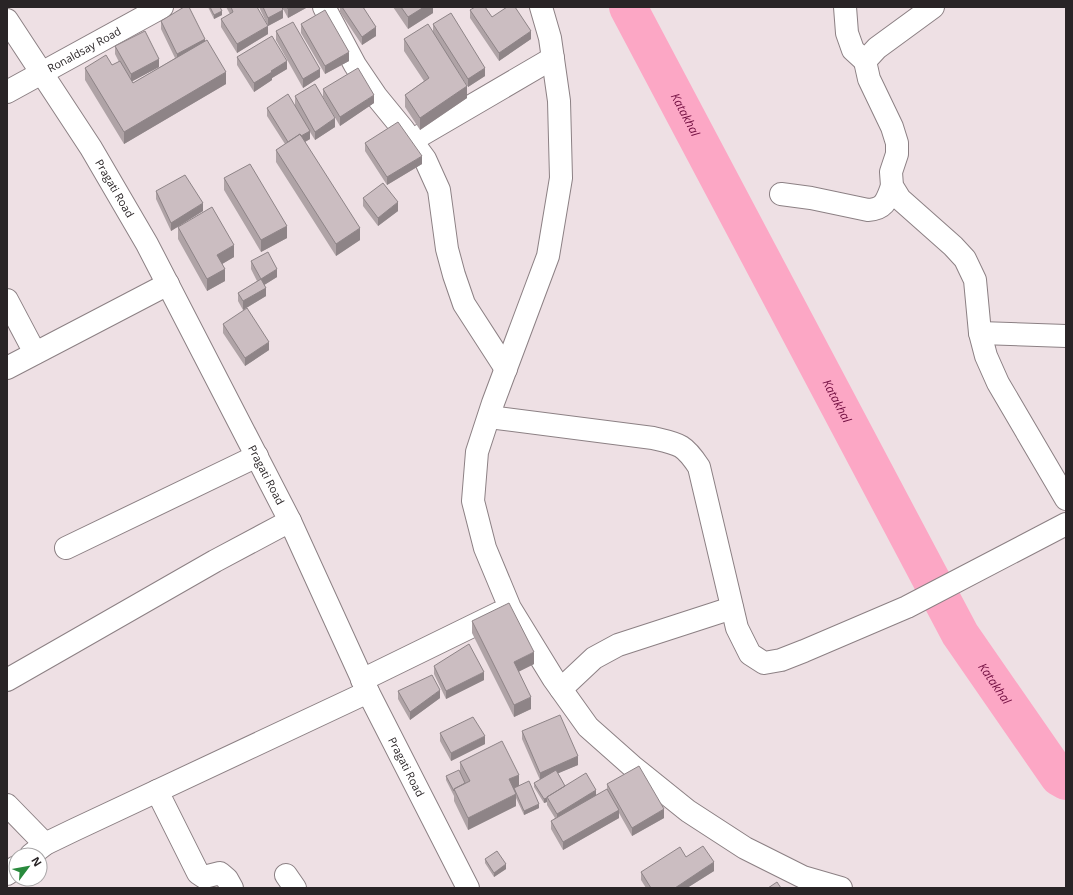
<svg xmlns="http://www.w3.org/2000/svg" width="1073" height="895" font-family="'Open Sans',sans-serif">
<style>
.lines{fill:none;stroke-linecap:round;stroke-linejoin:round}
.river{stroke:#fca7c5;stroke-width:38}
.minor-casing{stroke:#8c8084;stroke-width:24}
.minor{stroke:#fff;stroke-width:22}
.wall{fill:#afa3a6}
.shaded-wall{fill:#8e8487}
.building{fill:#cbbdc1;stroke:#8e8487}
.labels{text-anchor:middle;stroke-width:3;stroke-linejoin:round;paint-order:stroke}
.street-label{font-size:11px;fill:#292426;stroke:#fff}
.water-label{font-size:12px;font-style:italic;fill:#6e0a3d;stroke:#fff}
</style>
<rect width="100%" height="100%" fill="#eee0e4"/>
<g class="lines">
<path class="river" id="s1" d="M628,7L960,634L1059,777L1066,781"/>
<g class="minor-casing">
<g id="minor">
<path d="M324,7L355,65L376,96L403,129L425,159L439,190L447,249L454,275L464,304L506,369"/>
<path d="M541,7L550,38L559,101L561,178L548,256L493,403L477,452L473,501L485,548L510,608L553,678L588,727L632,766L688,811L745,848L803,877L841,888"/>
<path d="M845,7L847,33L853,50L865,61"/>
<path d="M933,7L877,48L865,61L869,79L892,127L897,143V154L891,172L892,186L900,199L953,246L965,259L975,280L980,333L986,356L998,383L1066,499"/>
<path id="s2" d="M7,20L91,148L147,244L290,521L368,692L468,888"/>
<path id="s3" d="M7,92L162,7"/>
<path d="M411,141L553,58"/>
<path d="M781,194L811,198L868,210C885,209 887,200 892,186"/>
<path d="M7,300L35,353"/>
<path d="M980,333L1066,336"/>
<path d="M7,368L168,284"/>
<path d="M489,417L653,438C679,444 684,444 699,467L737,628L750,654L764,663L781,660L804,651L907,607L1066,524"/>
<path d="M66,548L257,456"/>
<path d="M7,680L215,561L290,521"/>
<path d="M362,680L499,613"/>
<path d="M561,689L594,658L618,645L732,608"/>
<path d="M157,791L198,873L204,877L220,873L227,879L232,888"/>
<path d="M7,805L45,844"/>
<path d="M31,855L45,844L74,830L368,692"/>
<path d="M7,874L16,867"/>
<path d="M286,875L295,888"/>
</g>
</g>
<use href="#minor" class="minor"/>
</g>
<path class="wall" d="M208,7H220L222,15L214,19Z
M226,7H257L268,34L237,53L221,27V19L230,14Z
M259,7H282L283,18L268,26Z
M282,7H306V8L288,18Z
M340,7H363L376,36L362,45L340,12Z
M393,7H433V13L408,29Z
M470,10L492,17L531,39L499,61L470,18Z
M161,21L205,41L226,84L124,144L85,80V68L112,65L119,62L115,54V46L159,67L132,81L133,83L175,58L161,29Z
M301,24L349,61L325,74L301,33Z
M433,24L485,76L468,87L455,67L467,98L420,130L405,107V95L424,81L404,51V39L433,32Z
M276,31L320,77L303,88L276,40Z
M237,57L287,69L272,78V80L254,92L237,65Z
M323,89L374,103L340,126L323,97Z
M295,96L335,127L315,140L310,132V139L305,142L360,240L336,256L276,162V150L285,144L267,116V108L295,105Z
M365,143L422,164L387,185L365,151Z
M224,178L287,238L261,252L224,190Z
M156,191L203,211L171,231L156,199Z
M363,198L398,211L378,226L363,206Z
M178,227L234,257L222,264L225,281L207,291L178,239Z
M251,261L277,277L264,285L266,296L243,310L238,301V293L257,281L251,269Z
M223,324L269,350L245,366L223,333Z
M472,621L534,664L518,672L531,709L514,717L472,633Z
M434,666L484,680L446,699L434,674Z
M398,691L440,698L410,720L398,699Z
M522,731L578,765L558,773L565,786L596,795L607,790V784L664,818L632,836L619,813V818L563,850L551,829V821L555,818L547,805V802L544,803L534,787V783L540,780L522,739Z
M440,733L485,744L451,761L440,741Z
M460,762L519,786L539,808L524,815L516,798V806L468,830L454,801V796L446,780V776L460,774Z
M686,857L714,871L687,888H646L641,880V872Z
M485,859L506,869L494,877L485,863Z"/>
<path class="shaded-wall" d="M292,7H306V8L288,18V9Z
M424,7H433V13L408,29V17Z
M283,10V18L268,26V18Z
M222,11V15L214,19V15Z
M268,26V34L237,53V44Z
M376,27V36L362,45V37Z
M531,31V39L499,61V53Z
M205,39V47L177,63V54Z
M349,52V61L325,74V66Z
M159,59V67L131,82V74Z
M287,61V69L272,78V80L254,92V83L271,71Z
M485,68V76L468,87V79Z
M320,69V77L303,88V79Z
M226,72V84L124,144V132Z
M467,86V98L420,130V118Z
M374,95V103L340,126V117Z
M335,118V127L315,140V132Z
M310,131V139L289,151V143Z
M422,156V164L387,185V177Z
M398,202V211L378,226V218Z
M203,203V211L171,231V223Z
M287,226V238L261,252V240Z
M360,228V240L336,256V244Z
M234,245V257L217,267V255Z
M225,269V281L207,291V279Z
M277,269V277L261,287V279Z
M266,288V296L243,310V301Z
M269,342V350L245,366V358Z
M534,652V664L514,674V662Z
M484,672V680L446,699V691Z
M440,690V698L410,720V712Z
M531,697V709L514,717V705Z
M485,736V744L451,761V753Z
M578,756V765L540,781V773Z
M519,775V787L509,791V779Z
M596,790V799L557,822V814Z
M516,794V806L468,830V818Z
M547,798V802L544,803V799Z
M539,804V808L524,815V811Z
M664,809V818L632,836V828Z
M619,810V818L563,850V842Z
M714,862V871L687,888H675Z
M506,864V869L494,877V873Z"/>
<path class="building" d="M184,7H189L205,39L177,54L161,21Z
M210,7H220L222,11L214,15Z
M231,7H257L268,26L237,44L221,19L233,12Z
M263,7H282L283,10L268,18Z
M287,7H292L288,9Z
M342,7H363L376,27L362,37Z
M401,7H424L408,17Z
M475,7H485L492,17L507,7H515L531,31L499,53L470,10Z
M325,10L349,52L325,66L301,24Z
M451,13L485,68L468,79L433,24Z
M293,22L320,69L303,79L276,31Z
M428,24L467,86L420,118L405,95L429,78L404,39Z
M145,31L159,59L131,74L115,46Z
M272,36L287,61L271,71L272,72L254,83L237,57Z
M207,40L226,72L124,132L85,68L106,55L112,65L120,61L133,83Z
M358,68L374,95L340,117L323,89Z
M315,84L335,118L315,132L295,96Z
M288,94L310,131L301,136L300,134L288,142L267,108Z
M398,122L422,156L387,177L365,143Z
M300,134L360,228L336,244L276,150Z
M250,164L287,226L261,240L224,178Z
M185,175L203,203L171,223L156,191Z
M383,183L398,202L378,218L363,198Z
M212,207L234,245L217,255L225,269L207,279L178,227Z
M268,252L277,269L261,279L251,261Z
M261,279L266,288L243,301L238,293Z
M247,308L269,342L245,358L223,324Z
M509,603L534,652L514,662L531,697L514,705L472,621Z
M469,644L484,672L446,691L434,666Z
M432,675L440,690L410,712L398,691Z
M560,715L578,756L540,773L522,731Z
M473,717L485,736L451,753L440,733Z
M502,741L519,775L509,779L516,794L468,818L454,789L470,781L460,762Z
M639,766L664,809L632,828L607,784Z
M459,770L465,783L454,789V791L446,776Z
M556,770L565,786L547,797V798L544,799L534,783Z
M586,773L596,790L557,814L547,797Z
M529,781L539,804L524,811L514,788Z
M607,789L619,810L563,842L551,821Z
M703,846L714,862L675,888H651L641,872L680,847L686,857Z
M497,851L506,864L494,873L485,859Z
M777,882L781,888H768Z"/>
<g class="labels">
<g class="street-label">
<text dy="4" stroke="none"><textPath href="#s3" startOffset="88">Ronaldsay Road</textPath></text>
<text dy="4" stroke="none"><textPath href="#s2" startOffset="200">Pragati Road</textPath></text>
<text dy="4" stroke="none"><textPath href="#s2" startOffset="524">Pragati Road</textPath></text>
<text dy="4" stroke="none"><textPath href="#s2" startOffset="848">Pragati Road</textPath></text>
</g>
<g class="water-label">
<text dy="4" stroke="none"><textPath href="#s1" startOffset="122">Katakhal</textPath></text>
<text dy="4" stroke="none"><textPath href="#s1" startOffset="446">Katakhal</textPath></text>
<text dy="4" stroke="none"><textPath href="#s1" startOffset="770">Katakhal</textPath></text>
</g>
</g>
<rect width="1073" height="895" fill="none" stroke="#292426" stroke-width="16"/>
<g transform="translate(28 867) rotate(58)"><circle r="19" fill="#ffffff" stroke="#a9a7a8"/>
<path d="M0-3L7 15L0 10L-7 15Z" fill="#298a3d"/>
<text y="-6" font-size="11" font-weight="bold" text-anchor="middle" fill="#292426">N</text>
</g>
</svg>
